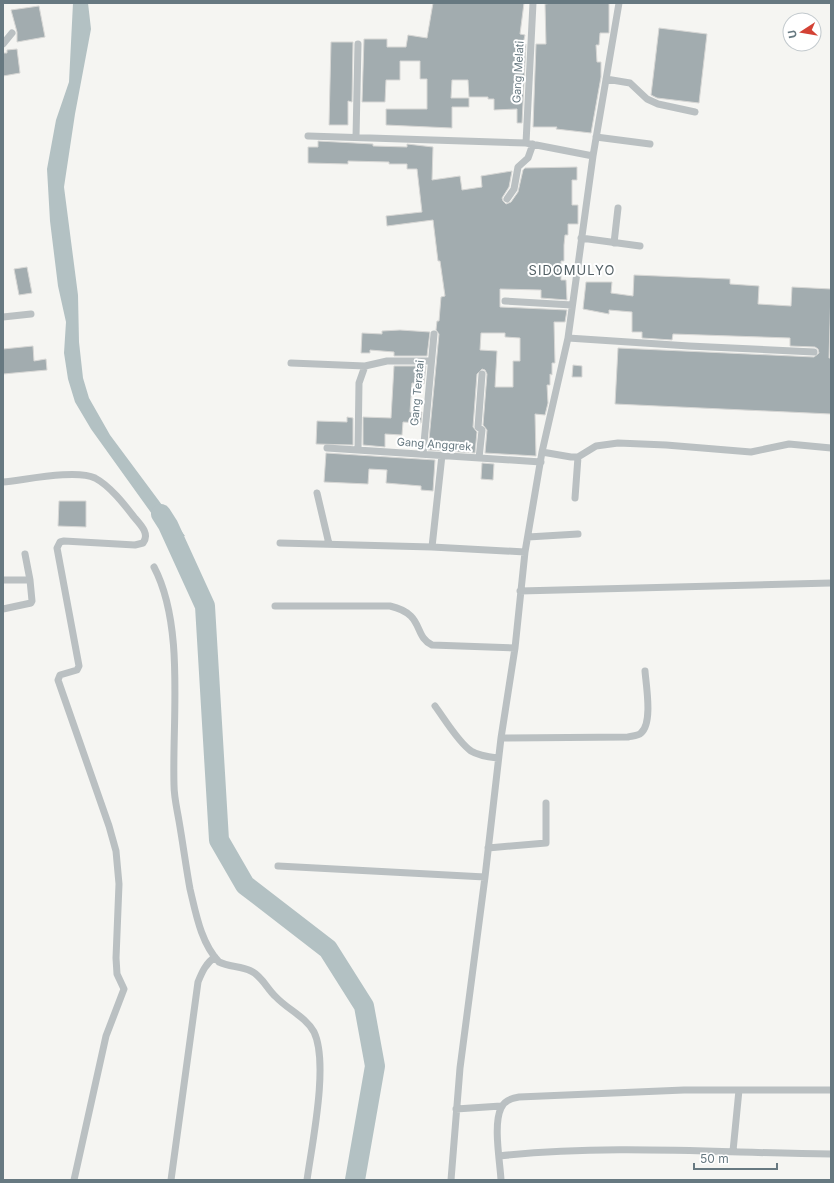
<svg xmlns="http://www.w3.org/2000/svg" width="834" height="1183" font-family="Inter,sans-serif">
<style>
.water{fill:#b3c1c3}
.lines{fill:none;stroke-linecap:round;stroke-linejoin:round}
.river{stroke:#b3c1c3;stroke-width:20}
.building{fill:#a2acaf;stroke:#d7d7d5;fill-rule:evenodd}
.minor{stroke:#bac0c2;stroke-width:7}
.labels{text-anchor:middle;stroke-width:4;stroke-linejoin:round;paint-order:stroke}
.street-label{font-size:11px;fill:#677981;stroke:#fff}
.quarter-label{font-size:13px;letter-spacing:1px;fill:#546166;stroke:#fff}
</style>
<rect width="100%" height="100%" fill="#f5f5f2"/>
<path class="water" d="M73,3H88L91,29L75,114L64,187L78,295L79,342L83,378L89,398L110,435L185,536L171,537L157,521L91,429L75,402L68,379L64,353L66,322L58,286L50,221L47,169L56,120L69,82Z"/>
<g class="lines">
<path class="river" d="M161,514L168,525L205,606L219,840L245,885L328,949L364,1006L375,1066L355,1180"/>
</g>
<path class="building" d="M433,3H524L520,34L525,35L523,44H526L522,123H517V109L494,110V99H488V97H469L468,80H452L451,98H469V107H452V128L386,125V109H427V79H420V61H400V80H386L385,102H362L364,39H387V47H406L408,35L427,38Z
M552,3H609V33H600L599,45H596L597,62H601V77L591,133L556,129L557,127H533L536,44H546L545,4Z
M39,6L45,37L17,42V32L11,10Z
M659,28L707,34L699,103L657,98L651,95Z
M331,42H353L352,102L348,101V125H329Z
M17,49L20,73L3,76V53H7V50Z
M318,141L373,144V146L407,147V144L433,147L432,180L460,176L462,190L482,187L481,176L512,171L509,187L502,198L503,201L506,204L511,202L518,192L523,170L525,168L577,167V180H572V205H578V224H568V235H565L564,245V261H561V280H566L567,300L541,298V290L500,289V307L567,310L565,322H554L555,363H552V375L550,374V385H547L548,403L545,415L535,414L536,456L485,453L487,430L483,425L487,374L485,370L482,369L477,374L473,427L477,432L475,453L428,450L439,334L436,330L437,321H439L441,297L445,296L440,261H438L433,220L387,226L386,216L422,212L417,169H407V164H389V162L348,161V164L308,163V147H318ZM481,333H505V337L520,338V361H513V387H495L497,351L480,350Z
M27,267L32,293L19,295L14,269Z
M634,275L730,279V284L759,286L758,304L791,306L792,287L831,289L829,358H831V414L615,404L618,348L814,357L819,353L818,349L815,347L790,346V338L673,334L672,340L642,338V332H632V312L609,310V314L583,309L586,282H612L611,293L633,296Z
M400,330L430,332L427,356H394V352L370,350V353H361L362,333L382,334V331Z
M33,346L34,361L46,359L47,370L3,374V349Z
M573,365L582,366V377H572Z
M394,366H426L424,384L412,383L410,412H422L421,423L403,422L402,435L385,434V447L363,445V417L391,418Z
M347,417L353,418V445L316,444L317,421L347,422Z
M326,453L435,460L433,491L421,490V486L386,483L387,470L369,469L368,484L324,482Z
M482,463L494,464L493,480L481,479Z
M59,501H86V527L58,526Z"/>
<g class="lines">
<path class="minor" d="M3,44L12,33
M606,79L630,83L647,99L658,104L695,112
M308,136L526,143L593,156
M356,137L358,44
M596,137L650,144
M526,143L533,3
M507,199L514,189L518,167L528,158L533,144
M581,238L640,246
M614,243L618,208
M505,301L572,305
M3,317L31,314
M568,338L689,346L814,352
M291,363L365,366L387,361H431
M327,448L541,462
M358,450L359,383L365,366
M542,452L571,457H578L596,446L618,443L666,445L751,452L789,444L831,448
M423,454L434,334
M479,458L482,430L478,427L482,374
M3,482C25,480 76,469 95,478C110,486 124,504 134,517C141,525 150,534 143,543L135,545L64,541L60,542L57,548L79,666L77,670L60,675L58,680L109,826L116,851L119,884L116,958L117,974L124,989L106,1036L74,1180
M317,493L329,544
M575,498L578,457
M528,537L578,534
M280,543L432,547L525,552
M432,547L442,455
M154,567C185,626 172,719 174,785C174,797 177,809 179,821C183,844 186,867 190,889C196,914 201,943 219,962C229,967 241,966 251,971C262,976 267,989 276,997C287,1009 306,1017 314,1032C329,1063 312,1144 307,1180
M3,580H30L25,554
M520,591L831,583
M275,606H390C425,614 413,636 432,645L515,648
M3,609L31,603L32,601L30,580
M435,706C444,718 458,742 471,751C479,756 489,757 498,758
M501,738L628,737C632,736 638,736 641,733C653,723 646,685 645,671
M488,848L546,843V803
M278,866L485,877
M456,1109L501,1106
M733,1151L739,1090
M499,1156C610,1144 721,1153 831,1154
M171,1180L198,982C202,972 206,963 215,957
M451,1180L460,1068L485,877L501,738L515,648L525,552L542,452L568,338L593,156L619,3
M501,1180C500,1161 493,1125 501,1108C504,1101 512,1098 519,1097L684,1090H831"/>
</g>
<g class="labels">
<g class="street-label">
<text transform="translate(518 72) rotate(-87)" y="4">Gang Melati</text>
<text transform="translate(417 393) rotate(-85)" y="4">Gang Teratai</text>
<text transform="translate(434 444) rotate(4)" y="4">Gang Anggrek</text>
</g>
<g class="quarter-label">
<text x="572" y="275">SIDOMULYO</text>
</g>
</g>
<rect width="834" height="1183" fill="none" stroke="#677981" stroke-width="8"/>
<g transform="translate(802 32) rotate(258)"><circle r="19" fill="#ffffff" stroke="#c2c9cd"/>
<path d="M0-3L7 15L0 10L-7 15Z" fill="#d34235"/>
<text y="-6" font-size="11" font-weight="bold" text-anchor="middle" fill="#677981">U</text>
</g>
<path d="M694 1163v6h83v-6" fill="none" stroke="#677981" stroke-width="2"/>
<text x="700" y="1163" font-size="12" fill="#677981" stroke="#ffffff" stroke-width="3" paint-order="stroke">50 m</text>
</svg>
